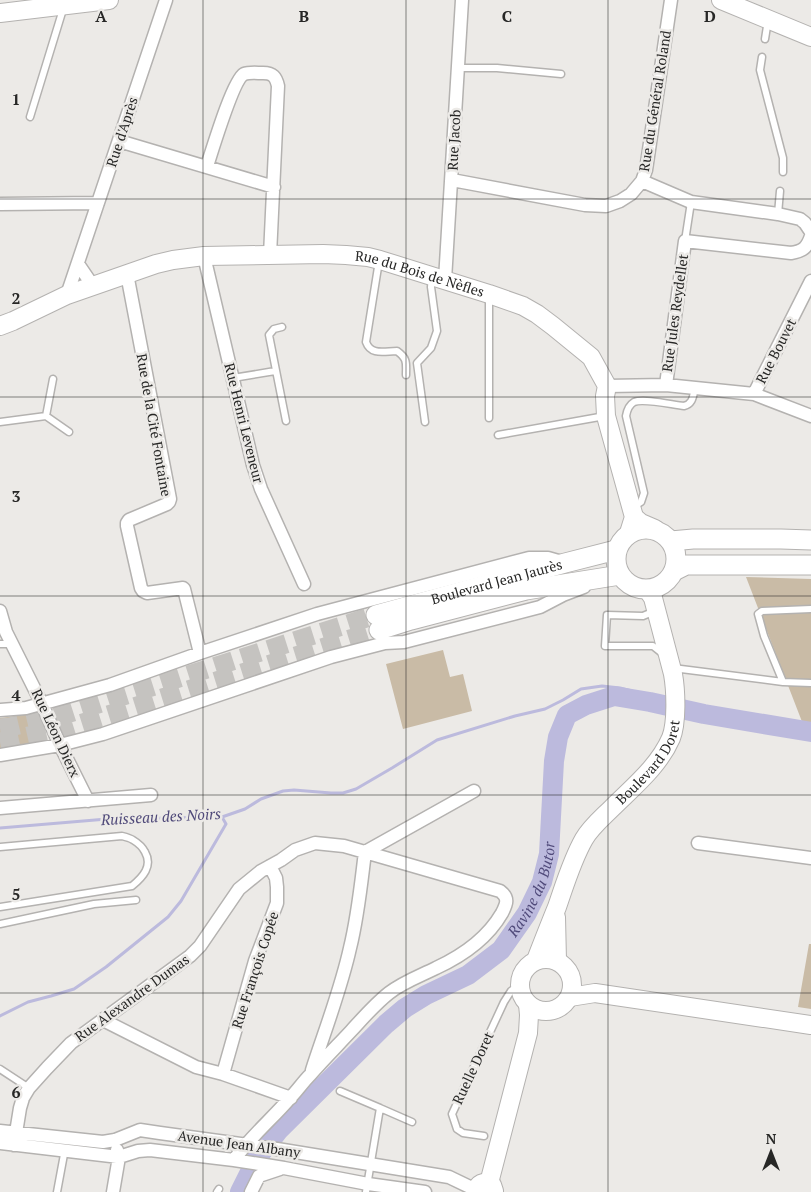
<svg xmlns="http://www.w3.org/2000/svg" width="811" height="1192" font-family="'PT Serif',serif">
<style>
.green{fill:#c9bba6}
.lines{fill:none;stroke-linecap:round;stroke-linejoin:round}
.stream{stroke:#bcbadd;stroke-width:3}
.river{stroke:#bcbadd;stroke-width:20}
.primary-tunnel{stroke:#c5c3c0;stroke-width:19;stroke-dasharray:19 9;stroke-linecap:butt}
.lane-casing{stroke:#b4b2b0;stroke-width:9}
.street-casing{stroke:#b4b2b0;stroke-width:15}
.secondary-casing{stroke:#b4b2b0;stroke-width:20}
.primary-casing{stroke:#b4b2b0;stroke-width:21}
.lane{stroke:#fff;stroke-width:6}
.street{stroke:#fff;stroke-width:12}
.secondary{stroke:#fff;stroke-width:18}
.primary{stroke:#fff;stroke-width:19}
.grid{fill:none;stroke:#272726;stroke-width:1;stroke-opacity:0.55}
.labels{text-anchor:middle;stroke-width:5;stroke-linejoin:round;paint-order:stroke}
.street-label{font-size:14px;fill:#272726;stroke:#eceae7}
.water-label{font-size:15px;font-style:italic;fill:#504a7a;stroke:#eceae7}
.grid-label{font-size:16px;text-anchor:middle;font-weight:bold;fill:#272726;stroke:#eceae7;stroke-width:5;stroke-linejoin:round;paint-order:stroke}
</style>
<rect width="100%" height="100%" fill="#eceae7"/>
<path class="green" d="M746,577L811,579V732H806Z
M443,650L450,677L463,674L472,711L403,729L386,664Z
M31,714L35,744L0,748V718Z
M809,944H811V1009L798,1007Z"/>
<g class="lines">
<path class="stream" d="M0,828L107,819L222,817L245,809L261,799L283,791L294,790L331,793H343L356,789L392,768L437,740L515,716L545,709L563,700L581,689L602,686L620,688L632,691L650,702
M0,1016L28,1002L51,996L74,989L106,967L168,917L181,901L226,824L222,817"/>
<path class="river" id="s1" d="M240,1192L257,1158L278,1131L386,1024L405,1008L426,995L468,975L501,950L527,913L542,882L549,854L554,761L558,737L567,715L586,705L614,696L650,702L704,714L811,732"/>
<path class="primary-tunnel" d="M0,728L10,727L70,713L376,615
M0,742L11,740L73,726L379,630"/>
<g class="lane-casing">
<path id="lane" d="M765,39L768,20
M762,57L760,70L783,158V172
M458,68H497L561,74
M30,117L64,6
M778,214L780,191
M685,241L691,202
M379,261L366,342C371,356 385,351 397,351C408,359 406,363 406,375
M489,295V418
M282,327L274,329L269,335L286,421
M233,378L275,371
M46,416L53,379
M0,422L46,416L69,432
M425,422L417,363L431,348L437,331L431,287L432,277
M498,435L605,416
M633,507L641,502L644,493L626,416C627,410 629,405 634,402C644,398 673,405 684,406C693,404 693,396 695,388
M655,611L643,616L607,615L605,646H653L663,654
M0,644H12
M673,668L783,682L811,683
M783,682L764,636L758,614L762,611L811,609
M0,847L122,836C126,837 130,838 133,840C138,843 143,848 145,852C153,866 143,877 132,886L0,907
M0,924L94,904L136,900
M0,1069L29,1088
M340,1091L380,1108L366,1192
M380,1108L412,1122
M484,1136L463,1133L457,1129L452,1114L504,1002L511,991L519,985
M57,1192L65,1149
M217,1192L219,1189"/>
</g>
<g class="street-casing">
<path id="street" d="M119,141L274,187
M207,166C212,151 233,80 244,74C249,72 257,73 263,73C273,73 276,77 278,86L270,255
M452,180L585,205L606,206L620,201L631,194L642,181L646,170L671,0
M642,181L691,202L778,214L800,219L805,223L811,232
M0,204L98,203
M204,256L253,465L261,489L304,584
M78,264L93,286
M127,274L170,499L169,502L167,504L129,520L127,523V526L141,588L143,591L147,593L183,588L184,589L200,653
M445,280L462,0
M67,295L166,0
M666,385L685,241L791,253C803,251 807,248 811,236
M607,386L666,385L754,394L811,416
M754,394L811,281
M0,611L6,632L42,704L60,745L88,801
M0,710L26,708L110,685L200,653L317,614L529,558H548L562,562
M0,755L60,745L103,734L331,657L385,643L404,642L540,607L563,595L584,587
M0,808L151,795
M698,843L811,858
M365,852L474,791
M103,1020L196,1067L223,1074L291,1098
M312,1070C325,1030 341,989 350,948C358,916 361,884 365,852
M223,1074L255,961L277,903V887L276,878L270,866
M0,1131L103,1142L115,1140L140,1130L160,1133L277,1149L449,1177L476,1190
M0,1143L119,1157L138,1151L150,1150L234,1160L284,1168L368,1184L425,1192
M14,1145L20,1108L23,1098L29,1088L47,1068L71,1043L190,956L200,946L239,889L261,871L281,860L295,850L315,843L344,846L500,891C509,898 507,903 502,913C487,939 462,956 436,968C420,976 403,982 389,993C375,1004 363,1018 351,1031C338,1045 323,1060 310,1075C303,1082 297,1091 290,1098C272,1119 250,1137 234,1160
M113,1192L119,1157L117,1150
M251,1192L259,1176L280,1169"/>
</g>
<g class="secondary-casing">
<g id="secondary">
<path d="M721,0L811,37"/>
<path d="M0,13L109,0"/>
<path id="s2" d="M0,326L13,321L67,295L156,264L173,260L204,256L323,254L346,255L368,257L380,260L489,294L523,306L537,314L553,326L591,357L607,386L605,396L606,416L634,517L629,533"/>
<path d="M634,517L641,523L655,529"/>
<path d="M556,917L557,961"/>
<circle cx="546" cy="985" r="26"/>
<path id="s3" d="M536,960C543,942 550,924 557,907C565,884 572,860 584,839C591,827 602,818 612,808C633,787 659,766 671,738C677,723 676,691 673,674L653,598L647,589"/>
<path d="M570,997L595,993L811,1025"/>
<path d="M489,1183L528,1033L529,1015L528,1004"/>
<path d="M476,1192C477,1184 484,1180 492,1185L494,1191"/>
</g>
</g>
<g class="primary-casing">
<g id="primary">
<circle cx="646" cy="559" r="30"/>
<path d="M671,541L693,539H781L811,540"/>
<path d="M674,571L686,565H811"/>
<path id="s4" d="M376,615L565,563L616,550"/>
<path d="M379,630L411,620L526,590L620,575"/>
</g>
</g>
<use href="#lane" class="lane"/>
<use href="#street" class="street"/>
<use href="#secondary" class="secondary"/>
<use href="#primary" class="primary"/>
</g>
<path class="grid" d="M203,0V1192M406,0V1192M608,0V1192M0,199H811M0,397H811M0,596H811M0,795H811M0,993H811"/>
<g class="labels">
<g class="street-label">
<text transform="translate(655 101) rotate(-81)" y="5">Rue du Général Roland</text>
<text transform="translate(122 132) rotate(-72)" y="5">Rue d'Après</text>
<text transform="translate(454 140) rotate(-87)" y="5">Rue Jacob</text>
<text dy="5" stroke="none"><textPath href="#s2" startOffset="435">Rue du Bois de Nèfles</textPath></text>
<text transform="translate(675 313) rotate(-82)" y="5">Rue Jules Reydellet</text>
<text transform="translate(776 351) rotate(-63)" y="5">Rue Bouvet</text>
<text transform="translate(244 423) rotate(76)" y="5">Rue Henri Leveneur</text>
<text transform="translate(154 425) rotate(80)" y="5">Rue de la Cité Fontaine</text>
<text dy="5" stroke="none"><textPath href="#s4" startOffset="125">Boulevard Jean Jaurès</textPath></text>
<text transform="translate(56 733) rotate(65)" y="5">Rue Léon Dierx</text>
<text dy="5" stroke="none"><textPath href="#s3" startOffset="232">Boulevard Doret</textPath></text>
<text transform="translate(255 970) rotate(-72)" y="5">Rue François Copée</text>
<text transform="translate(132 998) rotate(-36)" y="5">Rue Alexandre Dumas</text>
<text transform="translate(473 1068) rotate(-65)" y="5">Ruelle Doret</text>
<text transform="translate(239 1144) rotate(8)" y="5">Avenue Jean Albany</text>
</g>
<g class="water-label">
<text transform="translate(161 817) rotate(-3)" y="5">Ruisseau des Noirs</text>
<text dy="5" stroke="none"><textPath href="#s1" startOffset="431">Ravine du Butor</textPath></text>
</g>
</g>
<g class="grid-label">
<text x="101" y="22">A</text>
<text x="304" y="22">B</text>
<text x="507" y="22">C</text>
<text x="710" y="22">D</text>
<text x="16" y="105">1</text>
<text x="16" y="304">2</text>
<text x="16" y="502">3</text>
<text x="16" y="701">4</text>
<text x="16" y="900">5</text>
<text x="16" y="1098">6</text>
</g>
<g transform="translate(771 1152)" stroke="#eceae7" stroke-width="4" paint-order="stroke">
<path d="M0-4L9 19L0 12L-9 19Z" fill="#272726"/>
<text y="-8" font-size="14" font-weight="bold" text-anchor="middle" fill="#272726">N</text>
</g>
</svg>
